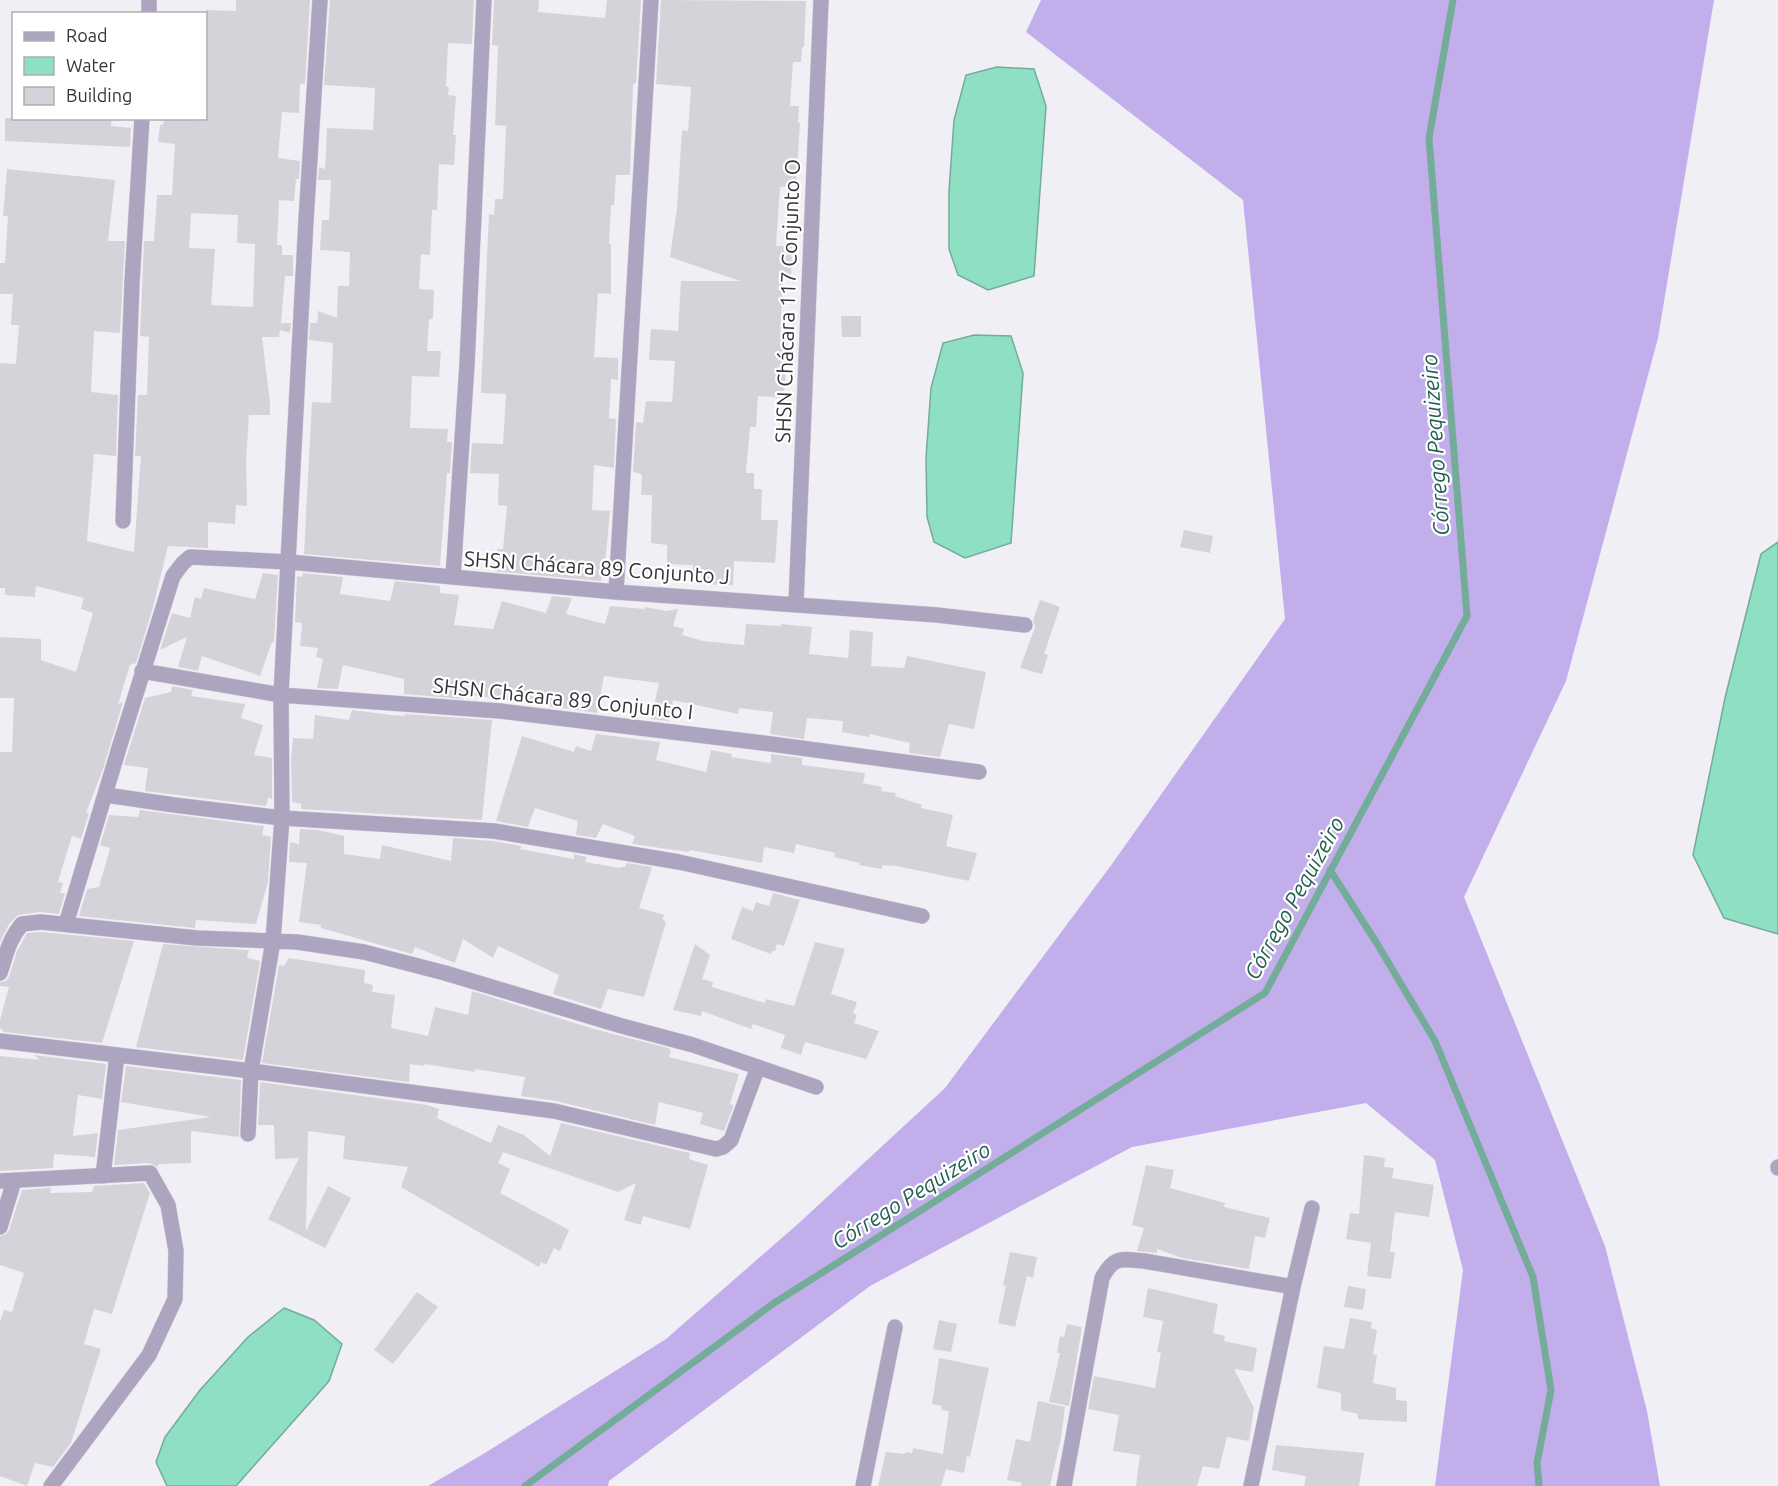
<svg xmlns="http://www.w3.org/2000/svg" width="1778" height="1486" font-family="Ubuntu,sans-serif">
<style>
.forest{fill:#c3aeec}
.water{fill:#8edfc3;stroke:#73ac99;stroke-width:1.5}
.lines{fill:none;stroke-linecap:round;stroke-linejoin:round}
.stream{stroke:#73ac99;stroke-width:7}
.building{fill:#d5d3da;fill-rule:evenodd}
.minor-casing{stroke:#cfcdd4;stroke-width:16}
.minor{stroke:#ada4c0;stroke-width:15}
.labels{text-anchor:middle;stroke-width:4.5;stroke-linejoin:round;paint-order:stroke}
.street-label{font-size:21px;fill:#353437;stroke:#fff}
.water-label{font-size:22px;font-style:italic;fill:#22614e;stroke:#fff}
</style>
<rect width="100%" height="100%" fill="#f1eff6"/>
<path class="forest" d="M1041,0H1714L1658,338L1566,681L1464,897L1605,1246L1647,1411L1660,1486H1435L1463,1270L1435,1160L1366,1103L1132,1147L870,1286L609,1481L608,1486H428L480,1456L666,1339L799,1223L945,1088L1112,864L1285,619L1243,200L1026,32Z"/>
<path class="water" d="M997,67L1034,69L1046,106L1034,276L988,290L958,275L949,249V191L954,120L966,75Z
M974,335L1011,336L1023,373L1011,543L965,558L934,542L927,517L926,458L931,388L943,343Z
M1778,542V934L1724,918L1693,855L1725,698L1761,554Z
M284,1308L314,1320L342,1344L329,1381L236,1486H167L156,1462L165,1437L200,1390L248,1337Z"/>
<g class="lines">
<path class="stream" d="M1330,870L1376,942L1435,1041L1533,1277L1551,1390L1537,1463L1539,1486
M525,1486L774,1303L1265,993L1467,616L1429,138L1453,0"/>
</g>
<path class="building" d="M236,0H310L305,84H300L299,113L282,112L278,158L300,161L299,179H296L294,201L279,200L277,245H282V255H293V276H285L281,323H291L290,333L280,330L279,337H262L270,402V415H249L246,460L247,506L236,505L235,524L208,522V548L168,546L153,607L136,663L130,665L118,704L123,702L103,769L86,813H89L81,839L72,836L58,882L63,883L60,893H65L59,914L40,912L18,915L9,924L0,942V752H12L14,698H0V637L41,639V660L76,672L93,613L81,609L84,598L36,586L35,597L5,595V588H0V363L16,364L19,325H11L13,294H0V263H5L8,216H3L7,169L115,180L108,241H125L120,333L94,331L91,392L118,395L116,456L94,454L87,541L134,552L141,456H135L138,395H147L149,337L140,336L144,241H154L157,195H172L175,144L158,142L160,125H163L164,119L206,121V10L236,11ZM191,213L238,215L237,243L255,244L253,307L211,305L215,249L189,248Z
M330,0H474L472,44L448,43L446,86L449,87L448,95L456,96L453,135H456L454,165L439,164L437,210H432L430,255L421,254L419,289L434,290L433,318L429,320L427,351H441L439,377L412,376L410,428L448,429L447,442H452L450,473H447L440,566L304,554L312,402L331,403L333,343L309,340L310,323H317L318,311L337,318L338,286H349L350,252L320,250L322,220H329L331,180H318L319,167L325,169L327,128L373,130L375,88L324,85Z
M494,0H539L538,12L605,18L607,0H641L636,83L633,84L630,175H616L614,205H611L609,244H611V294L598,293L594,357L618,358V380L611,379L609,418L616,419L614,468L594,465L592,510L610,511L605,565L603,566L601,581L493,571L494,552H497V549H503L507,506L498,505L499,474L470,473L472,443L503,444L506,394L481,393L489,214L494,215L495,199H503L506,126L495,125L498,46L492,45Z
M661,0L806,1L804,47H802L801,62H793L790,106H799L798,123H800L796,185L780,187L776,246H792L791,276L783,275L780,336L787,337L785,384L783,398L758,396L756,427H750L746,473H754V489H762L761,520H778L776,551L775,563L734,561L733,585L705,584L706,575L693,574V565L667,564V545L651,543L652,495H641L642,476L641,474L633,472L636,422L643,423L646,401L672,402L675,361L649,360L651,329L678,331L681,281H740L670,257L677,208L682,130L688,131L691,87L656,84Z
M5,118H112L111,126L131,128L130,147L5,141Z
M841,316H861V337H842Z
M1184,530L1213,536L1210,553L1180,547Z
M263,573L278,575L274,642H272L260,676L202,656L198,671L178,667L187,637L160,650L172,613L190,618L195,597L201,599L204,588L255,599Z
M303,573L343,577L340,594L390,601L395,581L440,586V593L459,595L454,625L493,629L502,601L546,613L552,596L572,598L566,614L605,624L610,606L645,609V607L666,611L678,609L673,626L684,629L682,635L703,641L744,645L746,624L781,626V624L812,627L809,654L848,658L850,630L873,632L871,666L904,668L907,656L986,672L974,729L949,724L940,757L909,753L910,743L870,734L869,737L842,732L843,721L807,718L804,739L770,734L773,712L739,708L738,714L673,700L669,721L651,719L659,683L604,676L597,713L464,694L463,699L404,694V679L343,665L338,689L317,688L323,659L316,657L318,648L300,646L302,623L295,622L297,576L302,577Z
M1040,600L1060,607L1044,654L1048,655L1042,674L1020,668L1035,627L1033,620Z
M172,686L193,690L191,696L245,704L241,718L263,725L254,755L272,758V799L268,798L266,806L145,791L148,768L124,765L145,698L171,692Z
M352,710L391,715L405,716V714L492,720L482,820L301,809V804L292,802L291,760L293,738L313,739L315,715L349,720Z
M596,734L660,742L656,760L706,772L711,750L732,754L731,757L771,763V754L802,758V765L865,773L863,783L882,787L881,791L896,793L895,796L922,805L921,808L953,815L946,846L977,853L969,881L896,866L882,865V869L859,865L860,863L834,857L835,853L796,844L794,853L764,847L762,863L690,850L689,852L632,844L635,836L603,824L596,838L576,835L578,821L535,808L528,827L496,821L522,736L574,752L576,746L591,751Z
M140,810L264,826L262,835L271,837L268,882L256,924L196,920L195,928L79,916L87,889L99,887L110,848L100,845L109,815L138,817Z
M300,829L319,830L344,836V854L380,859L382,845L451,861L453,838L493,841L522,846L520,849L574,859V854L587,857L585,862L620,868L621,867H625L627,863L652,867L639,908L665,915L662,919L666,922L644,997L608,989L601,1009L553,994L559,975L498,946L493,958L463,939L455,963L415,947L412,954L321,928V925L299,922L307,863L289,862L290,842L299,844Z
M773,893L800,900L784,946L777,944L775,951H772L771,954L731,939L742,907L753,911L756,902L769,906Z
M41,932L134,941L102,1043L4,1032L0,1028V1020L9,987L0,986V982L6,981L9,977L17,951L27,933Z
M815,942L845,949L831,994L857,1002L853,1013L857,1015L854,1023L879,1031L866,1059L805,1042L801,1055L781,1048L785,1035L753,1024L751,1029L702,1011L701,1016L673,1010L695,944L710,955L702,979L713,982L712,987L765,1003L766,999L794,1006Z
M163,944L246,950H249L247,958L260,961L243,1060L136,1047Z
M289,958L365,970L364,983L373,985L372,992L395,995L391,1028L428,1036L435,1007L468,1015L472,991L594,1029L668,1048L671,1051L669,1057L739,1074L730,1104L734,1105L724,1131L700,1124L703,1113L659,1102L655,1125L556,1101L521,1096L525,1077L475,1069V1072L425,1064L424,1066L410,1064L409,1082L262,1063L279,965L284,966Z
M34,1055L106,1064L102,1099L78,1095L73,1136L98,1133L95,1157L54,1154L53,1168L0,1171V1056L40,1060Z
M126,1066L241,1080L239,1137L191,1131V1163L159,1164L158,1167L149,1163L114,1165L118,1130L211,1117L121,1102Z
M260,1082L427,1105L439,1109L437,1118L491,1143L498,1125L524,1135L550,1156L561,1123L690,1153L689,1159L708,1165L690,1229L643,1216L641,1225L624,1220L636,1183L618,1192L503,1152L498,1163L510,1169L500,1193L569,1230L560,1251L554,1248L546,1265L541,1262L539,1267L401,1187L408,1167L343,1159L345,1136L308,1131L306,1231L328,1186L351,1198L325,1248L268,1219L299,1158L275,1159L274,1125H258Z
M1364,1155L1385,1158L1384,1167L1394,1168L1392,1178L1434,1185L1429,1217L1395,1212L1390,1252H1395L1391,1279L1367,1276L1371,1243L1346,1239L1350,1213L1359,1214Z
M1146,1165L1174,1170L1170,1188L1225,1203L1224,1207L1270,1218L1265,1238L1255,1236L1249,1269L1182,1258L1157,1249V1253L1137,1251L1144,1228L1132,1225Z
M144,1183L150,1193L112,1314L94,1309L84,1344L101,1349L71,1443L53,1467L35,1463L27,1486L0,1476V1322L4,1310L12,1312L24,1273L0,1265V1236L6,1234L9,1230L22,1190L51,1188L50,1193L92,1192L94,1186Z
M1010,1252L1037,1257L1033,1278L1027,1276L1015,1327L998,1323L1006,1286L1003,1285Z
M1348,1286L1366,1289L1363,1310L1344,1307Z
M1148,1288L1218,1304L1213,1333L1225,1336L1224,1341L1257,1348L1253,1372L1234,1369L1254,1408L1249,1441L1227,1437L1219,1469L1203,1466L1197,1486H1136L1140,1455L1113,1451L1119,1415L1088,1409L1094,1376L1155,1388L1161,1353L1157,1352L1163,1321L1143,1317Z
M417,1292L438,1307L393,1364L374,1350Z
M1350,1318L1372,1322L1371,1328L1377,1330L1373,1354L1377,1355L1373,1383L1396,1388V1400L1407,1401V1422L1358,1419V1414L1341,1410V1393L1317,1388L1324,1346L1344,1349Z
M939,1320L957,1324L951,1352L933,1349Z
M1067,1324L1082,1327L1069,1406L1049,1402L1060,1353H1057L1060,1336L1064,1337Z
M939,1358L989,1368L970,1457L967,1456L964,1473L946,1469L941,1486H878L886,1452L905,1454L906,1452L912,1453L913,1448L943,1454L949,1411L941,1410L942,1406L932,1404Z
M1038,1401L1065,1407L1061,1438L1050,1486H1021L1022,1483L1007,1480L1016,1439L1030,1442Z
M1276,1445L1364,1453L1359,1486H1304L1306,1476L1272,1470Z"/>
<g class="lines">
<g class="minor-casing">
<path id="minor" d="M149,14V0
M123,521L132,282L142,118
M453,577L467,364L484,0
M616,592L651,0
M796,603L821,0
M142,671L281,695L500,711L771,744L979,772
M106,795L174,805L282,818L494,831L679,862L922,916
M66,924L119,748L173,576L183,563L190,557L289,562L616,592L937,615L1025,625
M0,973C6,955 9,939 22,924L41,922L197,938L297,942L364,952L445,973L622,1026L693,1045L816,1087
M0,1041L251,1071L554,1111L716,1149L723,1147L731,1140L758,1067
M248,1134L251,1071L273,941L282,818L281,695L306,220L320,0
M1778,1167V1168
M103,1176L117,1055
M0,1181L150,1173L168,1205L176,1251L175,1299L149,1355L51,1486
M0,1227L14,1181
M863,1486L895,1327
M1064,1486L1102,1278C1114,1256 1120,1259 1144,1261L1293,1287
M1251,1486L1293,1287L1312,1208"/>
</g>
<use href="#minor" class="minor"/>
</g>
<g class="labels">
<g class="street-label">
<text transform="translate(788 301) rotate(-88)" y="7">SHSN Chácara 117 Conjunto O</text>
<text transform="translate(597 568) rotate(4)" y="7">SHSN Chácara 89 Conjunto J</text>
<text transform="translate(563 699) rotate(6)" y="7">SHSN Chácara 89 Conjunto I</text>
</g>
<g class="water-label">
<text transform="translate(1435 445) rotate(-94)" y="8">Córrego Pequizeiro</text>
<text transform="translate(1294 898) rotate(-61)" y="8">Córrego Pequizeiro</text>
<text transform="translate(911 1195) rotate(-32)" y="8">Córrego Pequizeiro</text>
</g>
</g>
<rect x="12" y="12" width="195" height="108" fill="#ffffff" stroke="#aeaeaf" stroke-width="1.5"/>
<rect x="24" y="32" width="30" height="9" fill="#ada4c0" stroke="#aeaeaf" stroke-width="1.5"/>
<text x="66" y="42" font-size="18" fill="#353437">Road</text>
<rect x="24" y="57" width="30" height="18" fill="#8edfc3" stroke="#aeaeaf" stroke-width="1.5"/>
<text x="66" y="72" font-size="18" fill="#353437">Water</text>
<rect x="24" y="87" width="30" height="18" fill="#d5d3da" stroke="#aeaeaf" stroke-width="1.5"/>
<text x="66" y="102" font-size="18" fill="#353437">Building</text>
</svg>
